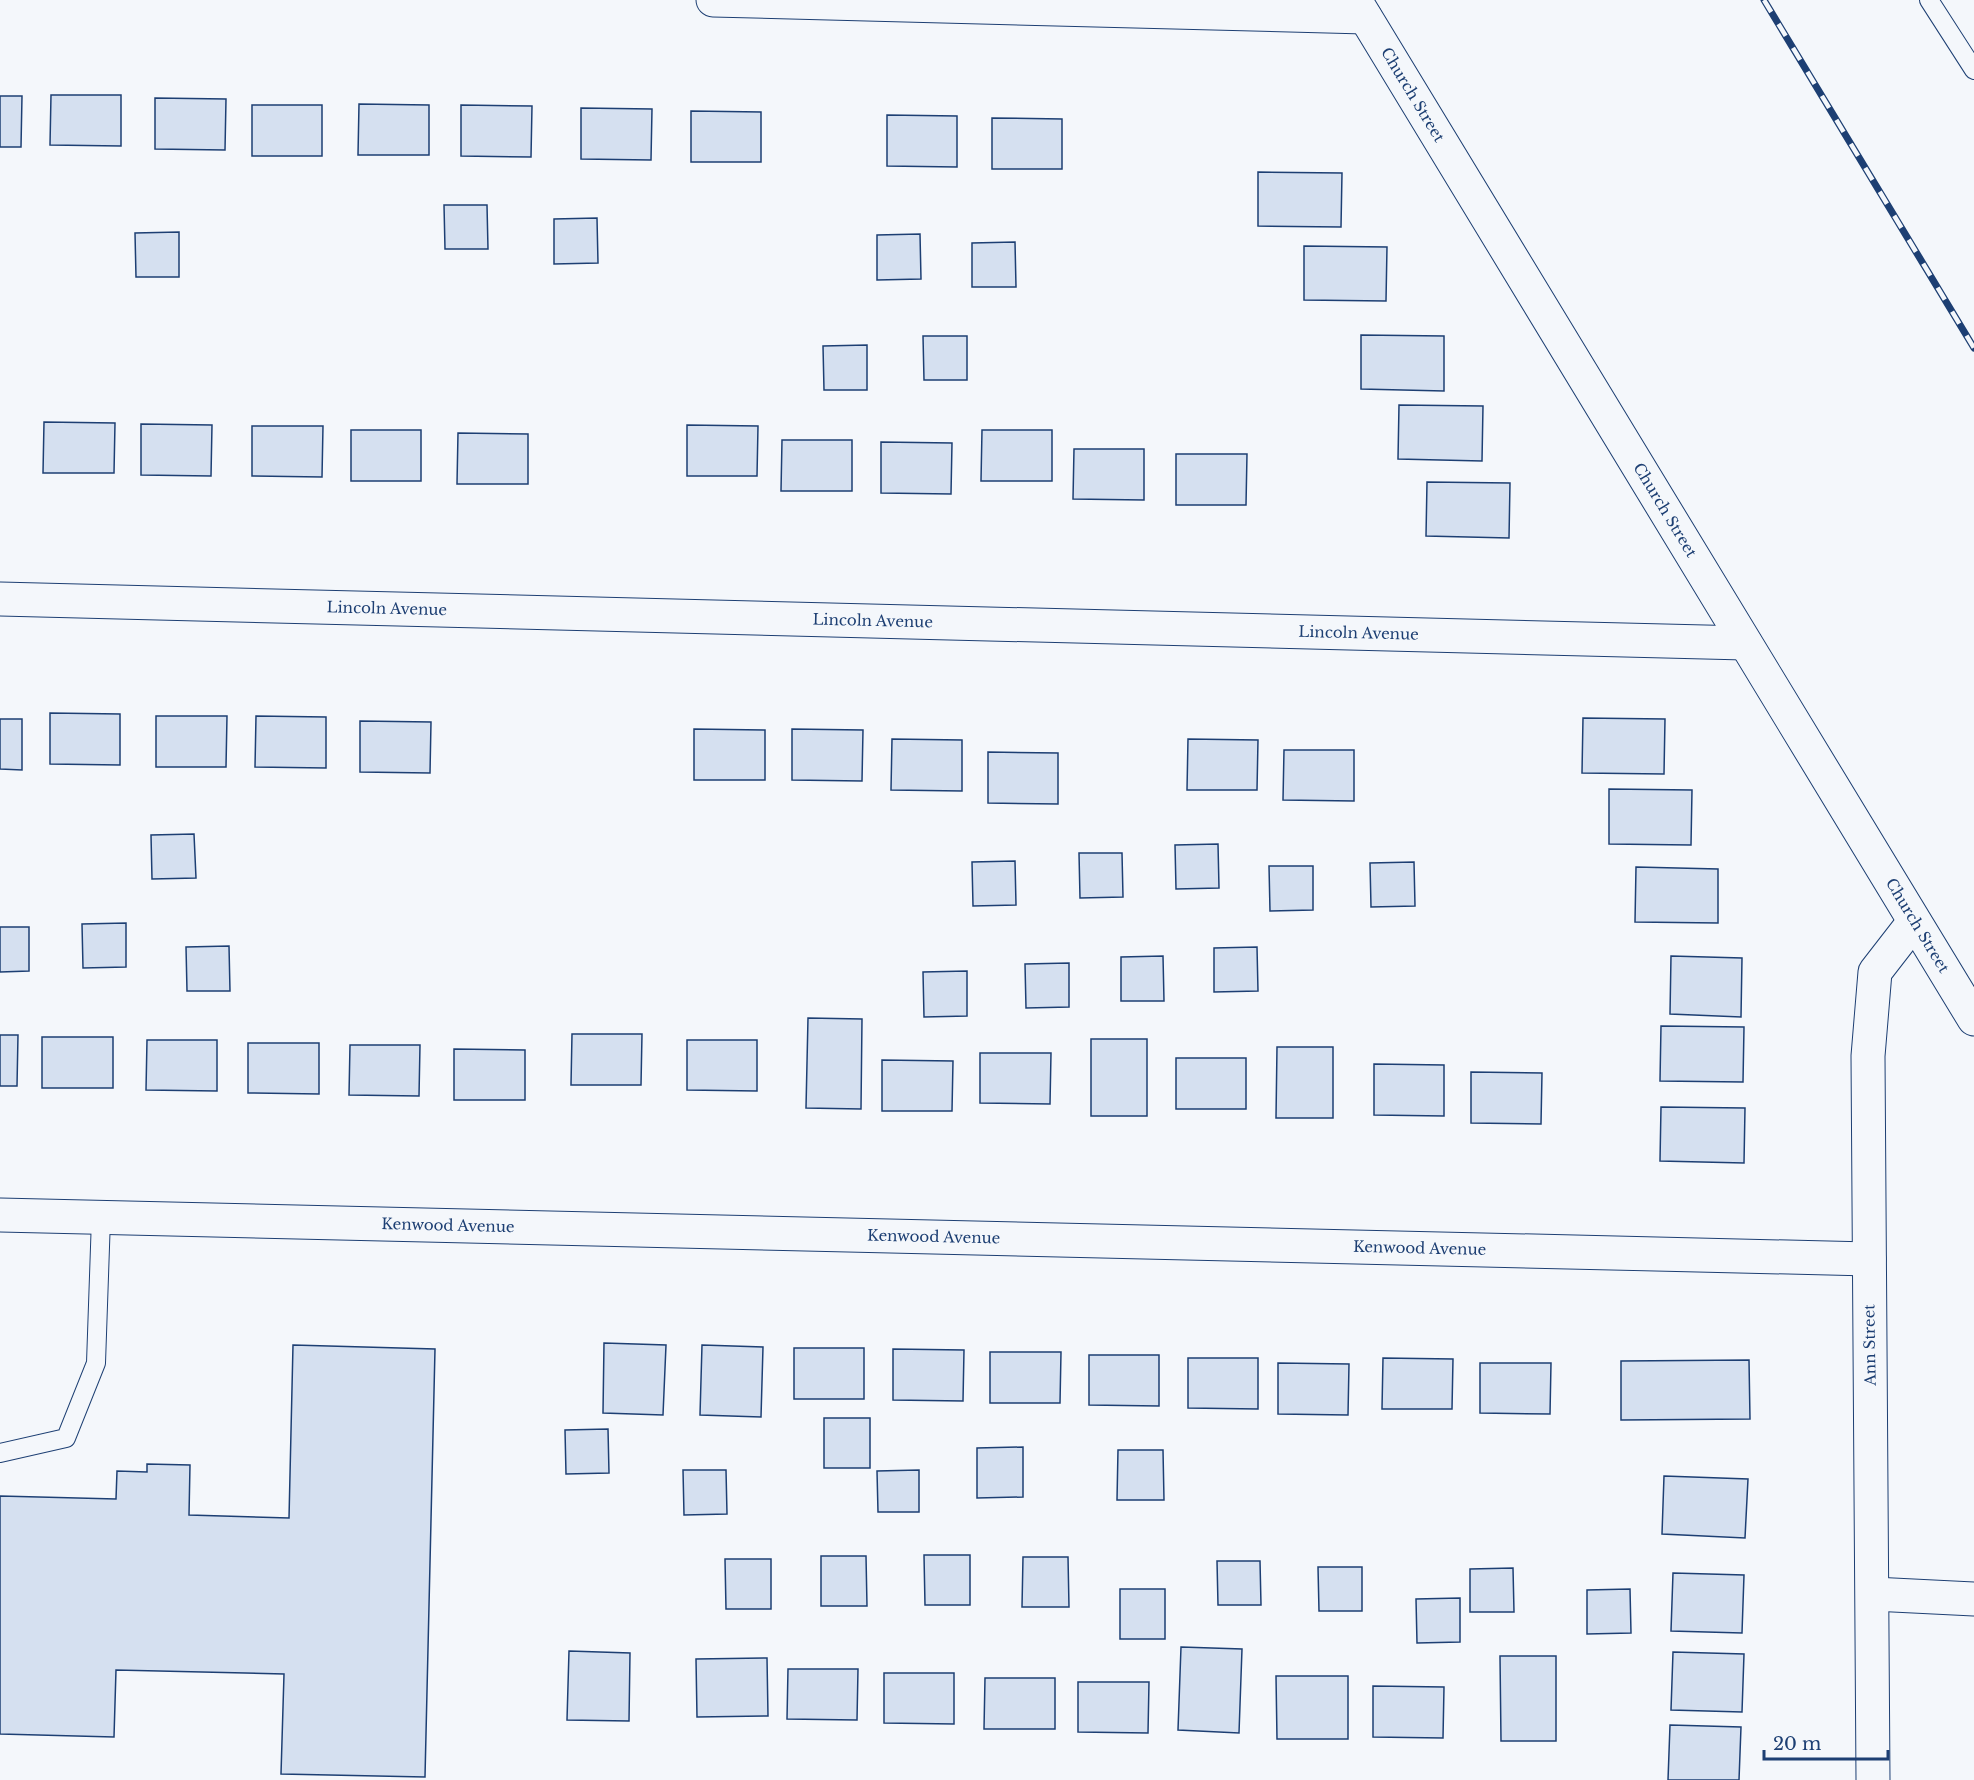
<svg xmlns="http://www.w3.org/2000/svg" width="1974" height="1780" font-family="'Libre Baskerville',serif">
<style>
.building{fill:#d5e0f0;stroke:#1d3f73;stroke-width:1.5}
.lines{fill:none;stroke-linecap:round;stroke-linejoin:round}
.lane-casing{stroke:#1d3f73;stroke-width:20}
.street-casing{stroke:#1d3f73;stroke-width:35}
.lane{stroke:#f4f7fb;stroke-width:18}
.street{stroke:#f4f7fb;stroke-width:33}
.rail-casing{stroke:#1d3f73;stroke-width:7}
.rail{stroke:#f4f7fb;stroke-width:4.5;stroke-dasharray:14;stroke-linecap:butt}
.labels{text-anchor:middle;stroke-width:4.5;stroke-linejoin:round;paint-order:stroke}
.street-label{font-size:15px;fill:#1d3f73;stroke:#f4f7fb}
</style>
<rect width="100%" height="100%" fill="#f4f7fb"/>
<path class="building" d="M51,95H121V146L50,145Z
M0,96H22L21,147H0Z
M155,98L226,99L225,150L155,149Z
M359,104L429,105V155H358Z
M252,105H322V156H252Z
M461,105L532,106L531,157L461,156Z
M581,108L652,109L651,160L581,159Z
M691,111L761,112V162H691Z
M887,115L957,116V167L887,166Z
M992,118L1062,119V169H992Z
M1258,172L1342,173L1341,227L1258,226Z
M444,205H487L488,249H445Z
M597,218L598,263L554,264V219Z
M179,232V277H136L135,233Z
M920,234L921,279L877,280V235Z
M1015,242L1016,287H972V243Z
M1304,246L1387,247L1386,301L1304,300Z
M1361,335L1444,336V391L1361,389Z
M923,336H967V380H924Z
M867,345V390H824L823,346Z
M1399,405L1483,406L1482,461L1398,459Z
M44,422L115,423L114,473H43Z
M141,424L212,425L211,476L141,475Z
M687,425L758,426L757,476H687Z
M252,426H323L322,477L252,476Z
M351,430H421V481H351Z
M982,430H1052V481H981Z
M458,433L528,434V484H457Z
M782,440H852V491H781Z
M881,442L952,443L951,494L881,493Z
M1074,449H1144V500L1073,499Z
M1176,454H1247L1246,505H1176Z
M1427,482L1510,483L1509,538L1426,536Z
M50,713L120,714V765L50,764Z
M156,716H227L226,767H156Z
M256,716L326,717V768L255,767Z
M1583,718L1665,719L1664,774L1582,773Z
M0,719H22V770L0,769Z
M360,721L431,722L430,773L360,772Z
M694,729L765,730V780H694Z
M792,729L863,730L862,781L792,780Z
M892,739L962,740V791L891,790Z
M1188,739L1258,740L1257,790H1187Z
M1284,750H1354V801L1283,800Z
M988,752L1058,753V804L988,803Z
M1609,789L1692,790L1691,845L1609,844Z
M194,834L196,878L152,879L151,835Z
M1218,844L1219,888L1176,889L1175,845Z
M1079,853H1122L1123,897L1080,898Z
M1015,861L1016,905L973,906L972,862Z
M1414,862L1415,906L1371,907L1370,863Z
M1269,866H1313V910L1270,911Z
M1636,867L1718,869V923L1635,922Z
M126,923V967L83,968L82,924Z
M0,927H29V971L0,972Z
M229,946L230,991H187L186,947Z
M1257,947L1258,991L1214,992V948Z
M1163,956L1164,1001H1121V957Z
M1671,956L1742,958L1741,1017L1670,1014Z
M1069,963V1007L1026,1008L1025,964Z
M967,971V1016L924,1017L923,972Z
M808,1018L862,1019L861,1109L806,1108Z
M1661,1026L1744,1027L1743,1082L1660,1081Z
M572,1034H642L641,1085H571Z
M0,1035H18L17,1086H0Z
M42,1037H113V1088H42Z
M1091,1039H1147V1116H1091Z
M147,1040H217V1091L146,1090Z
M687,1040H757V1091L687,1090Z
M248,1043H319V1094L248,1093Z
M350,1045H420L419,1096L349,1095Z
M1277,1047H1333V1118H1276Z
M454,1049L525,1050V1100H454Z
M980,1053H1051L1050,1104L980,1103Z
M1176,1058H1246V1109H1176Z
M882,1060L953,1061L952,1111H882Z
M1374,1064L1444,1065V1116L1374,1115Z
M1471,1072L1542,1073L1541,1124L1471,1123Z
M1661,1107L1745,1108L1744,1163L1660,1161Z
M604,1343L666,1345L663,1415L603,1413Z
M293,1345L435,1349L425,1777L281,1774L284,1674L116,1670L114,1737L0,1734V1496L116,1499L117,1471L147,1472V1464L190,1465L189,1515L289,1518Z
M702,1345L763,1347L761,1417L700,1415Z
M794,1348H864V1399H794Z
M893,1349L964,1350L963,1401L893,1400Z
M990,1352H1061L1060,1403H990Z
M1089,1355H1159V1406L1089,1405Z
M1188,1358H1258V1409L1188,1408Z
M1383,1358L1453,1359L1452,1409H1382Z
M1749,1360L1750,1419L1621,1420V1361Z
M1278,1363L1349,1364L1348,1415L1278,1414Z
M1480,1363H1551L1550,1414L1480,1413Z
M824,1418H870V1468H824Z
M608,1429L609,1473L566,1474L565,1430Z
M1023,1447V1497L977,1498V1448Z
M1118,1450H1163L1164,1500H1117Z
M683,1470H726L727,1514L684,1515Z
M919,1470V1512H878L877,1471Z
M1664,1476L1748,1479L1745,1538L1662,1534Z
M924,1555H970V1605H925Z
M821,1556H866L867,1606H821Z
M1023,1557H1068L1069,1607H1022Z
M725,1559H771V1609H726Z
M1217,1561H1260L1261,1605H1218Z
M1318,1567H1362V1611H1319Z
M1513,1568L1514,1612H1470V1569Z
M1673,1573L1744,1575L1742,1633L1671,1631Z
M1120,1589H1165V1639H1120Z
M1630,1589L1631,1633L1587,1634V1590Z
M1460,1598V1642L1417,1643L1416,1599Z
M1181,1647L1242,1649L1239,1733L1178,1730Z
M569,1651L630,1653L629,1721L567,1720Z
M1673,1652L1744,1654L1742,1712L1671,1710Z
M1500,1656H1556V1741H1501Z
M767,1658L768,1716L697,1717L696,1659Z
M788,1669H858L857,1720L787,1719Z
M884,1673H954V1724L884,1723Z
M1276,1676H1348V1739H1277Z
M985,1678H1055V1729H984Z
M1078,1682H1149L1148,1733L1078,1732Z
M1373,1686L1444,1687L1443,1738L1373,1737Z
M1670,1725L1741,1727L1739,1780H1668Z"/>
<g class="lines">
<g class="lane-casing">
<path id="lane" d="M1929,0L1974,70
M0,1453L66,1438L96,1363L101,1218"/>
</g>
<g class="street-casing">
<g id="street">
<path d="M713,0L1365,17"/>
<path id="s1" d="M1355,0L1974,1019"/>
<path id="s2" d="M0,599L1745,643"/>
<path id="s3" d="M0,1215L1869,1259"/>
<path d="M1873,1594L1974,1599"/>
<path d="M1873,1780L1868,1056L1875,972L1913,923"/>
</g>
</g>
<use href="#lane" class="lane"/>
<use href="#street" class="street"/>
<g class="rail-casing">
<path id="rail" d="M1764,0L1974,348"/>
</g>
<use href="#rail" class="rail"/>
</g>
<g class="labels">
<g class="street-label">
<text dy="5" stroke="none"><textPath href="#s1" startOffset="111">Church Street</textPath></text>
<text dy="5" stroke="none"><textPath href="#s1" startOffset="597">Church Street</textPath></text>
<text dy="5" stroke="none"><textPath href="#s2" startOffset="387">Lincoln Avenue</textPath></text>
<text dy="5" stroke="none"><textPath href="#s2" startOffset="873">Lincoln Avenue</textPath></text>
<text dy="5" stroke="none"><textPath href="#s2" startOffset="1359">Lincoln Avenue</textPath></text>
<text dy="5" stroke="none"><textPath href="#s1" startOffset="1083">Church Street</textPath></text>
<text dy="5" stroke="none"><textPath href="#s3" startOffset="448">Kenwood Avenue</textPath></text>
<text dy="5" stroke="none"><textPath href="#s3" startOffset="934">Kenwood Avenue</textPath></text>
<text dy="5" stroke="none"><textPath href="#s3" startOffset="1420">Kenwood Avenue</textPath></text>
<text transform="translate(1870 1345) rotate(-91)" y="5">Ann Street</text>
</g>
</g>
<path d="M1764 1750v9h124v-9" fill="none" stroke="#1d3f73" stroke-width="3"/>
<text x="1773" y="1750" font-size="18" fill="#1d3f73" stroke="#f4f7fb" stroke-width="4.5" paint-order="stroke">20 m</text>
</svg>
